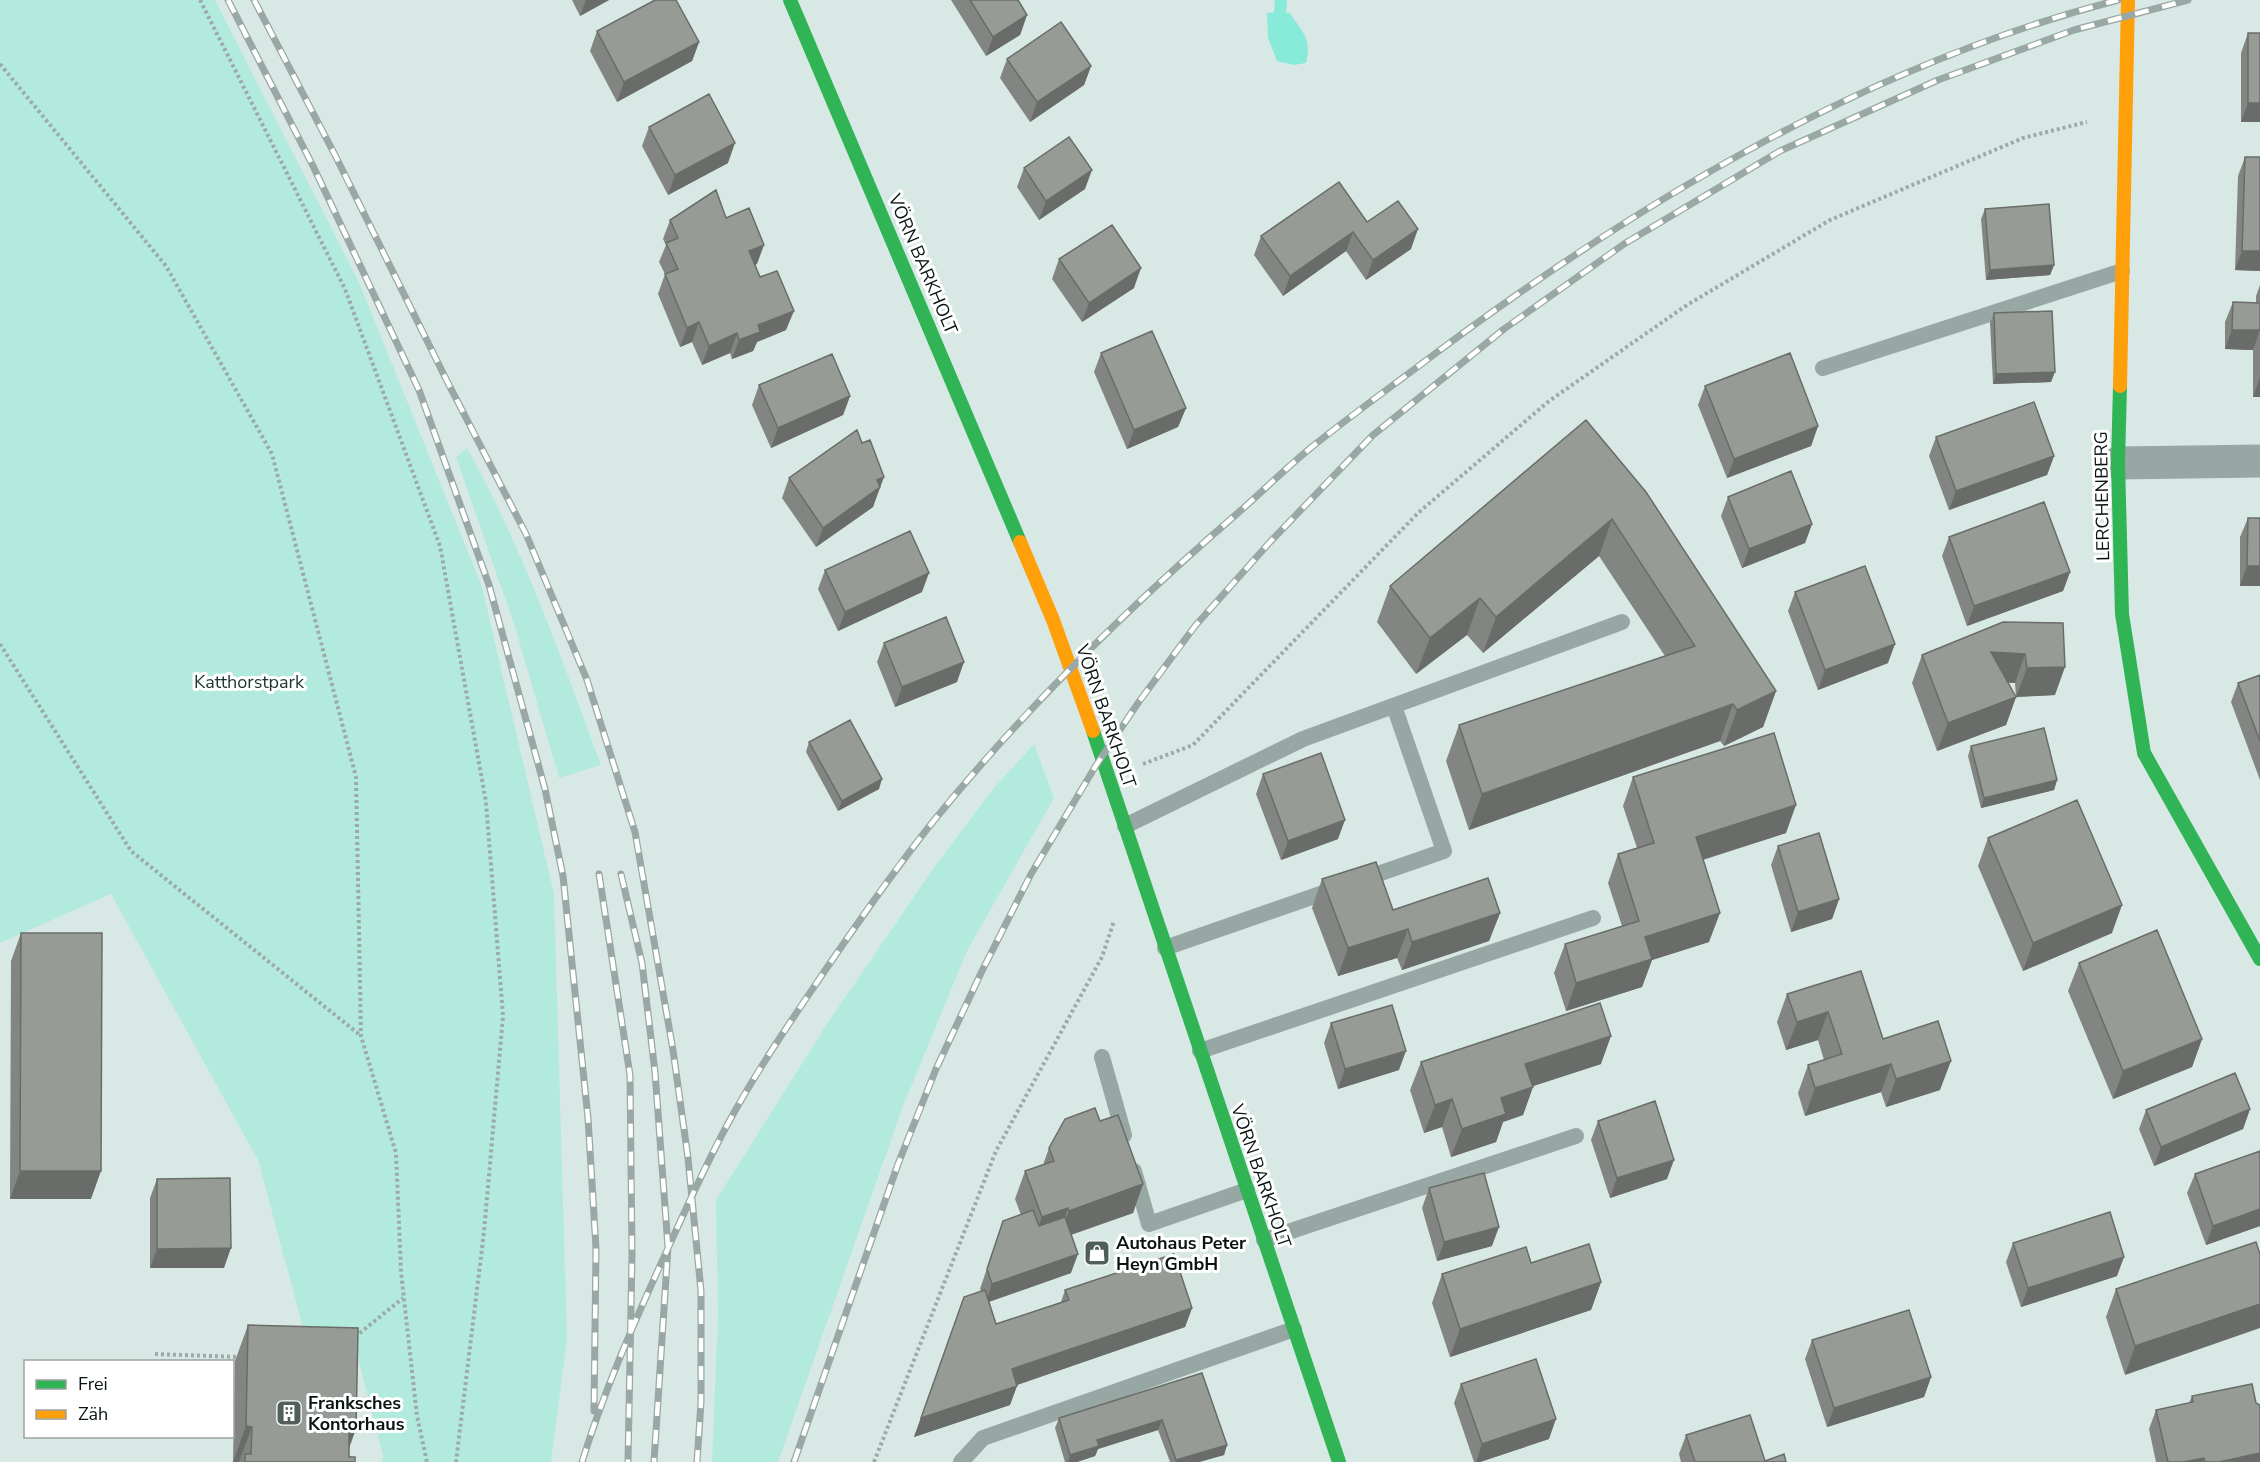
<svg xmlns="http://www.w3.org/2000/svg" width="2260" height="1462" font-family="'Nunito Sans',sans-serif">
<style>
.green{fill:#b2eade}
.water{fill:#88ead9}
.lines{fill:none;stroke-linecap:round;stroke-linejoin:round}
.stream{stroke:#88ead9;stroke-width:12}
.path{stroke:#9caba9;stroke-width:4;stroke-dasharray:3 3;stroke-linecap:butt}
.lane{stroke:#97a8a4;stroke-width:16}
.street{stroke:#97a8a4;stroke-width:33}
.fast{stroke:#30b455;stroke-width:14}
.slow{stroke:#ff9f0a;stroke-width:14}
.rail-casing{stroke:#99a8a4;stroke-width:7}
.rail{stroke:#fff;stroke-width:4.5;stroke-dasharray:14;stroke-linecap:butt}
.wall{fill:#828581}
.shaded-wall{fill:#6a6c69}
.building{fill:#979b96;stroke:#6a6c69;stroke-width:1.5}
.labels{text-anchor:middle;stroke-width:6;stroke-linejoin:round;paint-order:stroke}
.street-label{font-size:18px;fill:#091412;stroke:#fff}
.park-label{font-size:18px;fill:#1d342f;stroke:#fff}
.poi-label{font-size:18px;font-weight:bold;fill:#091412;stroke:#fff;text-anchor:start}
</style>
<rect width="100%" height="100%" fill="#d8e9e5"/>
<path class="green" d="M0,0H215L359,282L482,587L554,894L567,1339L551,1462H382L383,1455L350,1327L305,1335L258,1160L111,894L0,943Z
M467,448C523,548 561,657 601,765L559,778L514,624L456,457Z
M1034,744L1054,798L967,951L903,1106L778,1462H712L718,1314L716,1200L827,1024L935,866L993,789Z"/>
<path class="water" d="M1280,12L1290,13C1303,34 1312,37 1306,63L1294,65L1277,61L1268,38L1267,13Z"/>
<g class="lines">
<path class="stream" d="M1280,12L1281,0"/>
<path class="path" d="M200,0L345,289L440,546L486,802L503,1016L484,1232L456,1462
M0,64L166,266L272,454L356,777L361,1036L396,1153L401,1272L417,1416L427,1462
M0,644L131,851L360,1035
M1143,764L1193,745L1418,513L1549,401L1687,305L1830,220L2023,138L2087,122
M355,1337L403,1298
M155,1354L239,1357
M874,1462L996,1151L1102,957L1114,921"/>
<path class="lane" d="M1823,368L2122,271
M1125,826L1303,739L1622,622
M1165,948L1444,851L1394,706
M1200,1051L1593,918
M1102,1057L1124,1135
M1134,1171L1149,1224L1247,1190
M1264,1240L1576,1136
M961,1462L983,1438L1294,1329"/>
<path class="street" d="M2118,463L2260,461"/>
<path class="fast" d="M790,0L1020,542
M2120,386L2118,463L2122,614L2144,753L2260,959
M1093,731L1339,1462"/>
<path class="slow" d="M2120,386L2128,0
M1020,542L1053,620L1093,731"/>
<g class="rail-casing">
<path id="rail" d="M228,0L313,166L419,390L489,585L545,789L563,876L588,1118L596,1248L594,1411
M254,0L335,155L447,381L526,534L587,680L635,832L673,1050L688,1158L701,1291V1402L697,1462
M599,874L630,1075L632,1255L628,1462
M621,874L642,963L655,1072L668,1247L654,1462
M582,1462C604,1391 633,1325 664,1257C685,1211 706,1163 731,1118C759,1067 793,1018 826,969C861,918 897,866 936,818C1027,706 1130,606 1239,512C1264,490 1287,467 1313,446C1353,414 1395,384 1436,353C1640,201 1870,64 2118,0
M794,1462L898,1164L936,1069L981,973L1031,874L1095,767L1138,703L1195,626L1270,542L1373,435L1504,329L1624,244L1780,151L1938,80L2074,30L2188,0"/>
</g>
<use href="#rail" class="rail"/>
</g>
<path class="wall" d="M572,0H609L580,16Z
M951,0H1018L1027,15L1020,35L986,56Z
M597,31L699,42L692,61L617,102L590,51Z
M2248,33H2260V122H2241V53Z
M1007,59L1091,66L1084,85L1030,122L1000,78Z
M649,127L728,163L668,195L642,146Z
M2245,157H2260V271L2235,270L2238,176Z
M1024,168L1085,189L1039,220L1017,187Z
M1985,209L2054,265L2050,275L1986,280L1981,219Z
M726,218L757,264L755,265L760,277L786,330L757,342L753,351L732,359L730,353L702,365L692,342L680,347L658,294L665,274L659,262L666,245L663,239L670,220Z
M1367,222L1411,249L1366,280L1346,251L1283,296L1254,255L1261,236Z
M1059,259L1134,288L1082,322L1052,279Z
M2260,285V397H2253V350L2225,349V322L2233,302L2256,303V296Z
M1994,313L2051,382L1993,384L1990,323Z
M1101,353L1186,408L1178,427L1127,449L1094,372Z
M759,385L850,396L843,415L771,448L752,405Z
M1705,386L1818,426L1811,446L1727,478L1698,405Z
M1586,420L1776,691L1763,727L1724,746L1720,741L1469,830L1446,761L1459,725L1665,656L1599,556L1483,653L1467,635L1416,674L1377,622L1390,586Z
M1936,437L2054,456L2047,475L1949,510L1929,456Z
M789,478L877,496L876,497L873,507L816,547L782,498Z
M1728,497L1812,524L1805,543L1742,568L1721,516Z
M2248,518H2260V586H2240V537Z
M1949,537L2070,572L2063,591L1967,626L1942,556Z
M825,570L922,592L838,631L818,589Z
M1795,592L1888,663L1818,690L1788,611Z
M2003,622L2055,695L2016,697L2015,683L2008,682L2016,697L2006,725L1937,751L1912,683L1922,655Z
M884,643L957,682L895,707L877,662Z
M2260,675V780L2231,702L2238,683Z
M809,742L879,789L838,811L806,752Z
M1971,746L2057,780L2054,790L1981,808L1968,756Z
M1263,774L1338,839L1281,860L1256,794Z
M1633,777L1786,833L1703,860L1709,942L1652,960L1642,987L1566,1011L1554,973L1565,944L1622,926L1608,883L1618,854L1637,848L1623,806Z
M1988,838L2112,933L2023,971L1978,866Z
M1778,846L1839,899L1832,919L1791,932L1771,865Z
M1322,879L1393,910L1500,913L1489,941L1402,970L1397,958L1338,976L1312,908Z
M21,933L91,1199H10L11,961Z
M2079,963L2202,1039L2192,1067L2113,1099L2068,991Z
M1861,971L1883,1039L1940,1090L1886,1107L1881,1092L1805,1116L1798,1093L1808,1065L1824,1060L1818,1040L1786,1050L1777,1022L1787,994Z
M1331,1023L1399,1070L1338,1089L1324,1043Z
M1421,1062L1601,1064L1533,1086L1523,1115L1503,1122L1496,1142L1451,1157L1442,1127L1424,1133L1410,1090Z
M2250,1109L2243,1129L2154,1166L2139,1129L2146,1110Z
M1100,1121L1143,1184L1133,1213L1071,1235V1273L989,1302L996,1324L1061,1302L1065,1290L1192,1308L1185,1327L1017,1385L1010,1405L914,1437L964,1297L981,1291L980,1289L1003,1221L1021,1215L1015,1199L1025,1171L1043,1165L1049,1148Z
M1598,1121L1667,1179L1610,1198L1591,1140Z
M2260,1151V1226L2206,1245L2187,1193L2195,1174Z
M157,1179L224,1268H150V1198Z
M1429,1188L1492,1246L1437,1261L1422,1208Z
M2013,1243L2117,1276L2021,1307L2006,1262Z
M2260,1254L2125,1375L2106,1317L2116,1289Z
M1531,1263L1601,1282L1591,1310L1450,1357L1432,1303L1442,1274Z
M248,1325L349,1447V1457L355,1462H233L235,1361Z
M1812,1340L1931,1377L1924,1397L1827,1427L1805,1359Z
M1202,1373L1227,1445L1224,1455L1199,1462H1170L1158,1430L1098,1449L1095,1456L1077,1462H1065L1055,1428L1059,1418Z
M1461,1384L1549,1439L1480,1462H1474L1454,1403Z
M2192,1396L2260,1462H2156L2149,1429L2156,1410L2189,1403Z
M1686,1435L1765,1461L1786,1462H1681L1679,1454Z"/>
<path class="shaded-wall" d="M586,0H609L580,16Z
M1027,15L1020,35L986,56L993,37Z
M699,42L692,61L617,102L624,82Z
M1091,66L1084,85L1030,122L1037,102Z
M2248,103H2260V122H2241Z
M735,143L728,163L668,195L675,175Z
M1092,170L1085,189L1039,220L1046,201Z
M1418,229L1411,249L1366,280L1373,260Z
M1353,232L1346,251L1283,296L1290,276Z
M764,245L757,264L742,270L749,251Z
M2242,251H2260V271L2235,270Z
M2054,265L2050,275L1986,280L1990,270Z
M1141,268L1134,288L1082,322L1089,303Z
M794,311L786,330L757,342L753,351L732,359L739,340L758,325Z
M699,322L692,342L680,347L687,328Z
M2232,330H2260L2253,350L2225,349Z
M737,333L730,353L702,365L709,346Z
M2055,372L2051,382L1993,384L1996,374Z
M2260,378V397H2253Z
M850,396L843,415L771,448L778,428Z
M1186,408L1178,427L1127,449L1134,430Z
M1818,426L1811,446L1727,478L1734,459Z
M2054,456L2047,475L1949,510L1956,491Z
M884,477L873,507L816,547L823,528L877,480Z
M1612,519L1599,556L1483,653L1496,617Z
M1812,524L1805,543L1742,568L1749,549Z
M2247,566H2260V586H2240Z
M2070,572L2063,591L1967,626L1974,606Z
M929,573L922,592L838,631L845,612Z
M1480,598L1467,635L1416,674L1430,638Z
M1895,644L1888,663L1818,690L1825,670Z
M1991,652L2025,654L2015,683L1981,681Z
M964,662L957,682L895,707L902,687Z
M2065,667L2055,695L2016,697L2027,668Z
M1776,691L1763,727L1724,746L1737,710Z
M2016,697L2006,725L1937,751L1948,723Z
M1733,704L1720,741L1469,830L1482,794Z
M882,779L879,789L838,811L842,801Z
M2057,780L2054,790L1981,808L1984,798Z
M1796,805L1786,833L1685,865L1696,837Z
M1345,820L1338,839L1281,860L1288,841Z
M1839,899L1832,919L1791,932L1798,912Z
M2122,905L2112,933L2023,971L2033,943Z
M1500,913L1489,941L1402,970L1412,942Z
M1720,913L1709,942L1652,960L1642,987L1566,1011L1576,983L1645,937Z
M1408,929L1397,958L1338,976L1348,948Z
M1828,1012L1818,1040L1786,1050L1797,1022Z
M1611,1036L1601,1064L1515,1092L1525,1064Z
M2202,1039L2192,1067L2113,1099L2123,1071Z
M1406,1051L1399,1070L1338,1089L1345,1069Z
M1951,1061L1940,1090L1886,1107L1896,1079Z
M1891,1064L1881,1092L1805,1116L1815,1088Z
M1533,1087L1523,1115L1503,1122L1496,1142L1451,1157L1462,1129L1501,1098Z
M1452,1099L1442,1127L1424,1133L1435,1105Z
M2250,1109L2243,1129L2154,1166L2161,1147Z
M1674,1160L1667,1179L1610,1198L1617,1178Z
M20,1171H101L91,1199H10Z
M1143,1184L1133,1213L1058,1239L1069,1211Z
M1068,1208L1058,1236L1032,1245L1042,1217Z
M2260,1209V1226L2206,1245L2213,1226Z
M1499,1227L1492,1246L1437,1261L1444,1242Z
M231,1248L224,1268H150L157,1249Z
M1078,1254L1071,1273L985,1303L992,1284Z
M2124,1257L2117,1276L2021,1307L2028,1288Z
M1601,1282L1591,1310L1450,1357L1460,1329Z
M2260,1304V1328L2125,1375L2135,1346Z
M1192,1308L1185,1327L1005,1389L1012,1369Z
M1931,1377L1924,1397L1827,1427L1834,1408Z
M1017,1386L1010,1405L914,1437L921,1418Z
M1556,1419L1549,1439L1480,1462H1476L1482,1444Z
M1162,1420L1158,1430L1098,1449L1095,1456L1077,1462H1068L1070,1455L1097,1440Z
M246,1426L252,1427L239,1462H233Z
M349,1429H356L344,1462Z
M1227,1445L1224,1455L1199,1462H1176V1460Z
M2260,1453V1462H2219Z
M2204,1458L2203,1462H2183Z"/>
<path class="building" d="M655,0H676L699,42L624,82L597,31Z
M970,0H1018L1027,15L993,37Z
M1061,22L1091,66L1037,102L1007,59Z
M2248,33H2260V103H2248Z
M709,94L735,143L675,175L649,127Z
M1069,137L1092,170L1046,201L1024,168Z
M2245,157H2260V251H2242Z
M1339,182L1367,222L1398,201L1418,229L1373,260L1353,232L1290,276L1261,236Z
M716,190L726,218L749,208L764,245L749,251L760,277L777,271L794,311L758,325L760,332L739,340L737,333L709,346L699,322L687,328L665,274L678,269L666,243L678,238L670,220Z
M2049,204L2054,265L1990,270L1985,209Z
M1112,225L1141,268L1089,303L1059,259Z
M2233,302L2260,303V330H2232Z
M2052,311L2055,372L1996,374L1994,313Z
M1152,331L1186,408L1134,430L1101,353Z
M1790,353L1818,426L1734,459L1705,386Z
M832,354L850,396L778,428L759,385Z
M2034,402L2054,456L1956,491L1936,437Z
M1586,420L1646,492L1776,691L1737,710L1733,704L1482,794L1459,725L1695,646L1612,519L1496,617L1480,598L1430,638L1390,586Z
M857,430L862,443L870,440L884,477L877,480L880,487L823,528L789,478Z
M1791,471L1812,524L1749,549L1728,497Z
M2044,502L2070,572L1974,606L1949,537Z
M2248,518H2260V566H2247Z
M910,531L929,573L845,612L825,570Z
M1865,566L1895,644L1825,670L1795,592Z
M946,617L964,662L902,687L884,643Z
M2003,622L2063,623L2065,667L2027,668L2025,654L1991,652L2016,697L1948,723L1922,655Z
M2260,675V741L2238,683Z
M850,720L882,779L842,801L809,742Z
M2044,728L2057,780L1984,798L1971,746Z
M1774,733L1796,805L1696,837L1720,913L1645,937L1652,959L1576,983L1565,944L1639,921L1618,854L1654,843L1633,777Z
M1321,753L1345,820L1288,841L1263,774Z
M2077,800L2122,905L2033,943L1988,838Z
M1819,833L1839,899L1798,912L1778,846Z
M1376,862L1393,910L1488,878L1500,913L1412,942L1408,929L1348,948L1322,879Z
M2157,930L2202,1039L2123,1071L2079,963Z
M21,933H102L101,1171H20Z
M1861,971L1883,1039L1938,1021L1951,1061L1896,1079L1891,1064L1815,1088L1808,1065L1842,1054L1828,1012L1797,1022L1787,994Z
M1600,1003L1611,1036L1525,1064L1533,1087L1501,1098L1506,1114L1462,1129L1452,1099L1435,1105L1421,1062Z
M1392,1005L1406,1051L1345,1069L1331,1023Z
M2235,1073L2250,1109L2161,1147L2146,1110Z
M1655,1101L1674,1160L1617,1178L1598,1121Z
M1095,1108L1100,1121L1118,1115L1143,1184L1069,1211L1068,1208L1042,1217L1025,1171L1054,1161L1049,1148L1065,1119Z
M2260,1151V1209L2213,1226L2195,1174Z
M1484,1173L1499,1227L1444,1242L1429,1188Z
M230,1178L231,1248L157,1249V1179Z
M1033,1210L1039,1226L1065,1217L1078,1254L992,1284L987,1269L1003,1221Z
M2110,1212L2124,1257L2028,1288L2013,1243Z
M2256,1242L2260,1254V1304L2135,1346L2116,1289Z
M1589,1244L1601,1282L1460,1329L1442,1274L1526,1247L1531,1263Z
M1174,1254L1192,1308L1012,1369L1017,1386L921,1418L964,1297L985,1290L996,1324L1069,1300L1065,1290Z
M1909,1310L1931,1377L1834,1408L1812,1340Z
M248,1325L358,1328L356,1429H349V1457H355V1462H245V1454H251L252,1427L246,1426Z
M1536,1359L1556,1419L1482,1444L1461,1384Z
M1202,1373L1227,1445L1176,1460L1162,1420L1097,1440L1099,1446L1070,1455L1059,1418Z
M2252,1384L2256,1403L2260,1405V1453L2219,1462H2205L2204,1458L2183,1462H2168L2156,1410L2193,1402L2192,1396Z
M1750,1415L1765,1461L1784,1454L1786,1462H1695L1686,1435Z"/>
<defs>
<g id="shop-square" transform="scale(1.35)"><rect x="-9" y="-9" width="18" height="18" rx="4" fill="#515f5c" stroke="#fff"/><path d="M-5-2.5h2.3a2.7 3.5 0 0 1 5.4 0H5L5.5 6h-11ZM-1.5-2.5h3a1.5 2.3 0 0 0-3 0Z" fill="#fff"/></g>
<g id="building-square" transform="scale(1.35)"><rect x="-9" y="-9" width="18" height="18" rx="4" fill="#515f5c" stroke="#fff"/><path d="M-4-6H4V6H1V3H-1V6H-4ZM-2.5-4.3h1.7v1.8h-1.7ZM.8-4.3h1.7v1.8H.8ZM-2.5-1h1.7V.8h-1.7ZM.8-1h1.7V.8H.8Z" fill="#fff"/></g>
</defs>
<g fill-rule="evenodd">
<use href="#shop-square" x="1097" y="1253"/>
<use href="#building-square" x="289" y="1413"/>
</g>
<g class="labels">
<g class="street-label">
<text transform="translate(923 264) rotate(67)" y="6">VÖRN BARKHOLT</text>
<text transform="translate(2102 496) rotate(-91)" y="6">LERCHENBERG</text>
<text transform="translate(1106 716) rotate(71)" y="6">VÖRN BARKHOLT</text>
<text transform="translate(1261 1176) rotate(71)" y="6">VÖRN BARKHOLT</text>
</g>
<g class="park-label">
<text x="249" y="688">Katthorstpark</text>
</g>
<g class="poi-label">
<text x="1116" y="1249">Autohaus Peter<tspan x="1116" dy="21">Heyn GmbH</tspan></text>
<text x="308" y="1409">Franksches<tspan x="308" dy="21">Kontorhaus</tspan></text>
</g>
</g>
<rect x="24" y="1360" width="210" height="78" fill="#ffffff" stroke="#9da1a0" stroke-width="1.5"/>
<rect x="36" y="1380" width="30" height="9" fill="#30b455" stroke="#9da1a0" stroke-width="1.5"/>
<text x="78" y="1390" font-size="18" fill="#091412">Frei</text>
<rect x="36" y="1410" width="30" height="9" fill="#ff9f0a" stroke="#9da1a0" stroke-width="1.5"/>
<text x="78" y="1420" font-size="18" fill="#091412">Zäh</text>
</svg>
